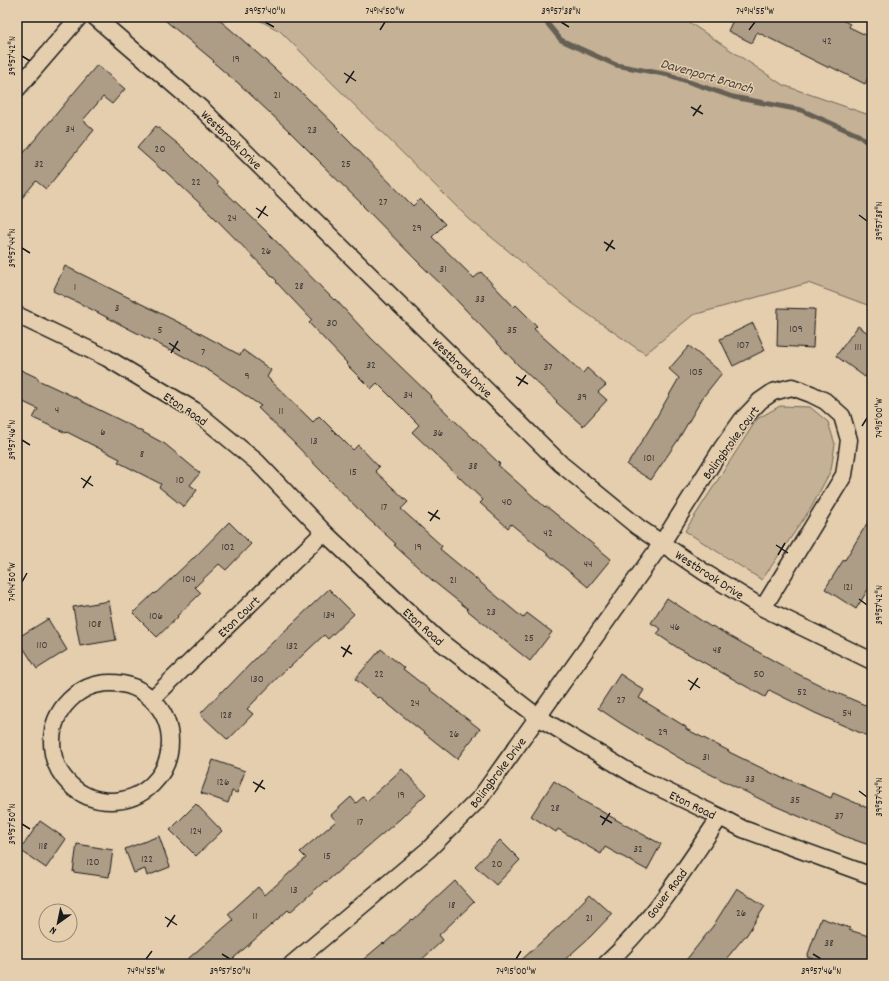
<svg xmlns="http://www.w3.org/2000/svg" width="889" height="981" font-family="Dekko,sans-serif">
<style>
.green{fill:#c4b196;stroke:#706659}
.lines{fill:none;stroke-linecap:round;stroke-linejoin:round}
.stream{stroke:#665e52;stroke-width:5}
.building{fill:#ad9c86;stroke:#1c1c1c}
.street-casing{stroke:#1c1c1c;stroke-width:19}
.street{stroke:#e5ceae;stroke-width:16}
.ticks{fill:none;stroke:#1c1c1c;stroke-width:1.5}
.labels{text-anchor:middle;stroke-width:3;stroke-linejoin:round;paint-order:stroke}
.number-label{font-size:11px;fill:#403c36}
.street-label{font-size:13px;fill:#1c1c1c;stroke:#e5ceae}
.water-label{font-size:14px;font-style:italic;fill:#47423c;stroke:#e5ceae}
.neatline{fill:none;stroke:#1c1c1c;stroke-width:1.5}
.ticks-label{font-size:10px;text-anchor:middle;fill:#1c1c1c}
</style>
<rect width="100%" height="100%" fill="#e5ceae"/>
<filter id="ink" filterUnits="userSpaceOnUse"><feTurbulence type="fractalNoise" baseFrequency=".025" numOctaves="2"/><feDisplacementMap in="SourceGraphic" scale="8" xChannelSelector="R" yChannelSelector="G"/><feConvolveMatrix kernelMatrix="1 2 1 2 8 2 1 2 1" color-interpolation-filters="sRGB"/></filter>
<g filter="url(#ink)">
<path class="green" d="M253,17H681L783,85L872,116V308L870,306L808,283L693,315L645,354L572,303L468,218L280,31Z
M780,406L810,407L828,422L835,444L831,470L811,508L762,580L685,531L757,419Z"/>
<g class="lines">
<path class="stream" d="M542,17L561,40L616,65L669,75L733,97L801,110L858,135L872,146"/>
</g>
<path class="building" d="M161,17H216L237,35L303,94L338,128L337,129L413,206L420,199L445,224L432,237L474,278L481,272L514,307L516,305L537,326L534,329L583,373L587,368L606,385L598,392L607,400L583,426L556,402L557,401L518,365L446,289L421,265L363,206V205L320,163H321L287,129L236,81H235L213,62L214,61Z
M727,17H836L850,24L849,27L872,38V70L865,84L829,66V68L757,32L752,43L728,31L733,20Z
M97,65L125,89L112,104L103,97L83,120L94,130L46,189L36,181L17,204V161Z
M156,126L183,148L218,183L217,184L265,230L334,300L335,299L371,338L431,396L430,397L500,464L498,465L545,507L546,506L611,559L588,587L511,524L508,528L480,503L483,500L412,432L419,425L377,383L371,389L346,364L347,363L309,323L312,320L276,282L277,281L211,214L164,170L163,171L137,148Z
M65,266L194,330L240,355L243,350L271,370L267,377L313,422L319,416L353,450L358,445L379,467L375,471L408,502L401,509L442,546L440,549L523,618L527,613L552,632L530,661L505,641L467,610L468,609L433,581L394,545L396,544L363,514L293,442L258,408L261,406L213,373L170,349V350L83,305L53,291Z
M778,308L815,309L813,348L777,346Z
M753,323L765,350L733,366L720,339Z
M858,326L872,336V368L865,377L836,356Z
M689,346L722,373L703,397L678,440L651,480L627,465L652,425L679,378L669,369Z
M17,368L38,378V380L81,400V401L124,422L165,444L200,473L190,485L197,490L184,507L159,487L161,484L118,462L120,459L67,432L66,433L33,418L38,409L17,399Z
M872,515V583L856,609L825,589L844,559L845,560Z
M229,522L251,544L226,570L219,564L195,587L201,593L177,616L178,617L157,637L133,613L154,593L155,594L193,558H194Z
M329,589L354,614L328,639L324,635L289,668L288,667L247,709L253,714L228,740L200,714L225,688L226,689L256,658Z
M667,598L711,627L712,626L792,671L828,689L872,708V738L815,713L769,690L765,697L678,648L657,634L661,629L651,623Z
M109,601L116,640L80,646L73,607Z
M48,619L67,650L37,669L17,638Z
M381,649L404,668L403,669L480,729L457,759L379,697L378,698L355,679Z
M620,674L644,690L639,698L686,727V729L729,751V752L784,779L785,778L831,798L833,793L872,810V846L846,837L819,825L766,802L686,762L622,724L598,708Z
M213,760L245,771L237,793L232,791L228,803L201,793Z
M402,769L426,794L400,819L326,882L325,881L290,912L288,910L227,964H182L233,920L228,914L258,887L265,895L306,858L300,852L336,821L331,815L351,797L356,803L363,797L367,801Z
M554,781L579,797L578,798L629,827L661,844L647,870L605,847L601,854L558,829L556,832L531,816Z
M196,804L222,831L196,856L170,830Z
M40,821L66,839L46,868L20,850Z
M159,836L170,867L147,876L145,869L134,873L125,849Z
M500,840L520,860L496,885L475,866Z
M77,844L113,850L109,877L73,872Z
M455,881L474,902L439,935L443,940L417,964H358L383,943L384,944L412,919L413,920Z
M737,888L765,906L746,936H745L722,964H683L713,926Z
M590,894L612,914L591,936L560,964H517L560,925Z
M821,918L850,928L849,930L872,937V964H828L807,957Z"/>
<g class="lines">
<g class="street-casing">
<path id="street" d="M95,17L204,111L561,464L638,527L704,572L763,608L872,661
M17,89L79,17
M17,315L107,358L194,410L257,462L324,532L437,639L538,717L641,779L720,817L743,829L872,876
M52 742a59 59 0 1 1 118 0a59 59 0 1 1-118 0Z
M152,699L324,532
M292,964L429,849L480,798L662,543L722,448L742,420L760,401L773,392L792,387L811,394L825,401L842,416L849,440L844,475L763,608
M606,964C652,922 685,868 720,817"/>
</g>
<use href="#street" class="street"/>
</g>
</g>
<path class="ticks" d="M265,22L274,27M561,22L569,27M380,30L385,22M749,30L755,22M22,56L30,61M344,73L356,81M346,83L354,71M691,107L703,114M693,116L701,105M256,208L268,216M859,215L867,221M258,218L266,206M604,242L615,249M22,248L30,253M606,251L613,240M169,343L180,351M171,353L178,341M516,377L528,384M518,386L526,375M862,426L867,418M22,440L30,445M81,478L93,486M83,488L91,476M428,512L440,519M430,521L438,510M776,545L788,553M778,555L785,543M22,582L27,573M859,599L867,605M341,647L352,654M343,657L350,645M688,680L700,688M690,690L698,678M253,782L265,789M859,791L867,797M255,792L263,780M600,816L612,823M22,824L30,829M602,825L610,813M165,917L177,925M167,927L175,915M222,954L230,959M813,954L821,959M146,959L152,951M516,959L521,951"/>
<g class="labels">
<g class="number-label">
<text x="827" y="44">42</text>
<text x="236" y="62">19</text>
<text x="277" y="98">21</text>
<text x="70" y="132">34</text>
<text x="312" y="133">23</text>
<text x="160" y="152">20</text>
<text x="39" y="167">32</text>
<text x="346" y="167">25</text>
<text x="196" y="185">22</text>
<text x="383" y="205">27</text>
<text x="232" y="221">24</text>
<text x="417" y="231">29</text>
<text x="266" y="254">26</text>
<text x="443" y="272">31</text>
<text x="299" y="289">28</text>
<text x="75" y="290">1</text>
<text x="480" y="302">33</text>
<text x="117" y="311">3</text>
<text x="332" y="326">30</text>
<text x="796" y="332">109</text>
<text x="160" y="333">5</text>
<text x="512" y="333">35</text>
<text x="743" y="348">107</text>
<text x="858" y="350">111</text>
<text x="203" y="355">7</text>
<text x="371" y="368">32</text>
<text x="548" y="370">37</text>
<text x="696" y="375">105</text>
<text x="247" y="379">9</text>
<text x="408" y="398">34</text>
<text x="582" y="400">39</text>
<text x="57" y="413">4</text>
<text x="281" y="414">11</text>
<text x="103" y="435">6</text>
<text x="438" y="436">36</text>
<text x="314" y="444">13</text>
<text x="142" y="457">8</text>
<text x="649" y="461">101</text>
<text x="473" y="469">38</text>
<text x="353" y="475">15</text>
<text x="180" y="483">10</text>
<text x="507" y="505">40</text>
<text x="384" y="510">17</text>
<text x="548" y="536">42</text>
<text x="228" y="550">102</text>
<text x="418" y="550">19</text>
<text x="588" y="567">44</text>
<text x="189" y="582">104</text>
<text x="453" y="583">21</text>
<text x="848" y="590">121</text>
<text x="491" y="615">23</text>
<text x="329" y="618">134</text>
<text x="156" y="619">106</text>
<text x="95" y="627">108</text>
<text x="675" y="630">46</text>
<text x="529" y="641">25</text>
<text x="42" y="648">110</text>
<text x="292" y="649">132</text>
<text x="717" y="653">48</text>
<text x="379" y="677">22</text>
<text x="759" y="677">50</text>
<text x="257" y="682">130</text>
<text x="802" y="695">52</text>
<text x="621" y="703">27</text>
<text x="415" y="706">24</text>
<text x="847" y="716">54</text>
<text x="226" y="718">128</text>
<text x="663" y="735">29</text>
<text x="454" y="737">26</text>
<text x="706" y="760">31</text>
<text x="750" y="782">33</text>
<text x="223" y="785">126</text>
<text x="401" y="798">19</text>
<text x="795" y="803">35</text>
<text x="555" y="811">28</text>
<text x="839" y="819">37</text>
<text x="360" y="825">17</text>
<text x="196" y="834">124</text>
<text x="43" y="849">118</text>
<text x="638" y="852">32</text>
<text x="327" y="859">15</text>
<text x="147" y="862">122</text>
<text x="93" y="865">120</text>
<text x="497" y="867">20</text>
<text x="294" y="893">13</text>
<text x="452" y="908">18</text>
<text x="741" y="916">26</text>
<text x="255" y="919">11</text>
<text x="589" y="921">21</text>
<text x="829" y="946">38</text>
</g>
<g class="street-label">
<text transform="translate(232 139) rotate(44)" y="5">Westbrook Drive</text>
<text transform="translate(463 367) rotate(45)" y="5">Westbrook Drive</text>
<text transform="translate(186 408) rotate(34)" y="5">Eton Road</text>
<text transform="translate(730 442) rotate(-54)" y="5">Bolingbroke Court</text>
<text transform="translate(710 574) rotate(33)" y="5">Westbrook Drive</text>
<text transform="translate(238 616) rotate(-44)" y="5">Eton Court</text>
<text transform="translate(424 626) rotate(42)" y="5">Eton Road</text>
<text transform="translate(497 772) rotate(-53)" y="5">Bolingbroke Drive</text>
<text transform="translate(693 804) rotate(26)" y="5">Eton Road</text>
<text transform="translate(666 893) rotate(-53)" y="5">Gower Road</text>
</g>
<g class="water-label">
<text transform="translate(707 75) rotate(16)" y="5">Davenport Branch</text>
</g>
</g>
<rect width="889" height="981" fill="none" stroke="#e5ceae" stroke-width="44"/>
<g transform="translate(58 923) rotate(213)"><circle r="19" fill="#e5ceae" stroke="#958774"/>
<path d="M0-3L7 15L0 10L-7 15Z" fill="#1c1c1c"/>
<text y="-6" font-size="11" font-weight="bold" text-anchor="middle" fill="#1c1c1c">N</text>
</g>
<rect x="22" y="22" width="845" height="937" class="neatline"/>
<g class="ticks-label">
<text x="265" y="14">39°57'40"N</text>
<text x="385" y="14">74°14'50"W</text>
<text x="561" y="14">39°57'38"N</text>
<text x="755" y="14">74°14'55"W</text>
<text transform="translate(11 56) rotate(-90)" y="4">39°57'42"N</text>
<text transform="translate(878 221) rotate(-90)" y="4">39°57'38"N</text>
<text transform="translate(11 248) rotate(-90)" y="4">39°57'44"N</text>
<text transform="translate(878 418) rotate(-90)" y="4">74°15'00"W</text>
<text transform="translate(11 440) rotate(-90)" y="4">39°57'46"N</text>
<text transform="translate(11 582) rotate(-90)" y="4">74°14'50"W</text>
<text transform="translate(878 605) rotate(-90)" y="4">39°57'42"N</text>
<text transform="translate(878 797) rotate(-90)" y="4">39°57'44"N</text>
<text transform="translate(11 824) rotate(-90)" y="4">39°57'50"N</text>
<text x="146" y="974">74°14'55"W</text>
<text x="230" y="974">39°57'50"N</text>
<text x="516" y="974">74°15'00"W</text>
<text x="821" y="974">39°57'46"N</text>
</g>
</svg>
